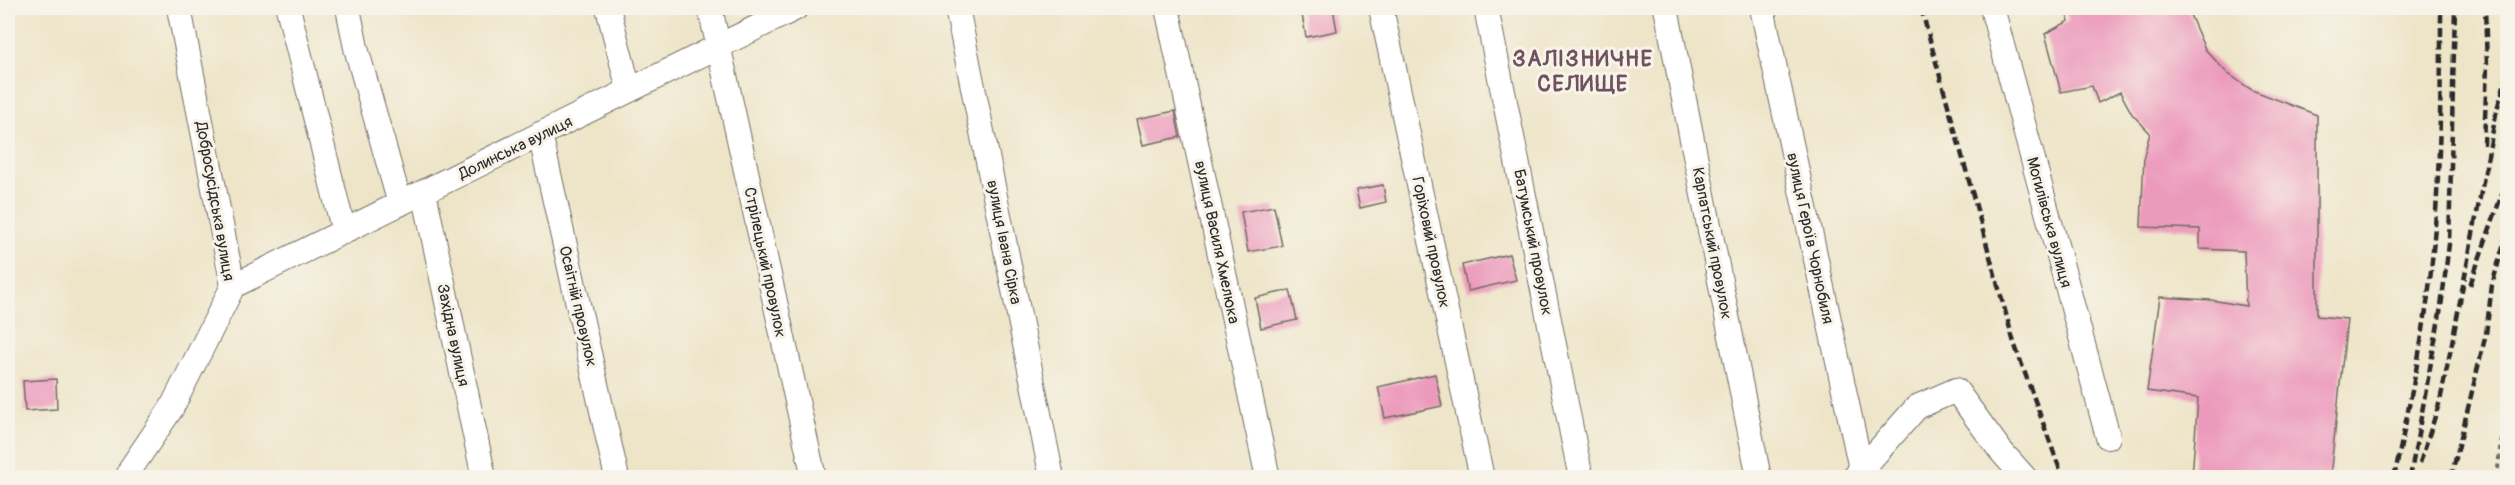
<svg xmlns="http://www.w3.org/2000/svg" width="2515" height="485" font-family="Pangolin,sans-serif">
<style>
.building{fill:#ec9abc}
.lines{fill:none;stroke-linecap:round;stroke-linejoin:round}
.minor-casing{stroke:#6f6c62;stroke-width:26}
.path{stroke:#6f6c62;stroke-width:4;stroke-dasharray:4.5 4.5;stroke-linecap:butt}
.minor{stroke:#fff;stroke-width:24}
.rail{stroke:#2b2b2b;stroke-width:4.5;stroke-dasharray:9 4.5;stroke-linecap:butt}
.labels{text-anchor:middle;stroke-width:6;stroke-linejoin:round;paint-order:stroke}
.street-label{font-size:16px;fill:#2b2b2b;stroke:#f7f3e8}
.district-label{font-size:22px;font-weight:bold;letter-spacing:1.5px;fill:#6f525e;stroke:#f7f3e8}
</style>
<rect width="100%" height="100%" fill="#f7f3e8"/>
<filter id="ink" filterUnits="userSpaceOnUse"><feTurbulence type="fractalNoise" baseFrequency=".0167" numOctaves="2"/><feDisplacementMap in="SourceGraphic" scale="12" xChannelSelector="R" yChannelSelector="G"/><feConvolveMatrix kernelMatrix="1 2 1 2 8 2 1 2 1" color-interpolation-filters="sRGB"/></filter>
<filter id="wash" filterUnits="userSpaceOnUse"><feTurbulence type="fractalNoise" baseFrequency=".008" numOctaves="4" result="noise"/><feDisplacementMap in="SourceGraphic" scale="24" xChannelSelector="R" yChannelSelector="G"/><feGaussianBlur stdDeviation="1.35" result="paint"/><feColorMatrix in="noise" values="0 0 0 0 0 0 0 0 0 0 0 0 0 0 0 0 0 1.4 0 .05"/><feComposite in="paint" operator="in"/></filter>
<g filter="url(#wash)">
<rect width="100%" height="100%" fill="#eee5c9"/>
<g id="blocks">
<path class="building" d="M1309,8H1333L1337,31L1306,37L1301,9Z
M2064,8H2187L2205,49L2227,73L2252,90L2317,115V316L2347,319L2330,477H2192L2198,398L2147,391L2160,297L2211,300L2246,306L2244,251L2200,249V229L2141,227L2144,155L2150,133L2132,114L2120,92L2098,103L2092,86L2061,92L2045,34L2069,21Z
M1175,111L1180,137L1143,145L1137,119Z
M1383,185L1386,202L1360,208L1356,190Z
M1274,206L1282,246L1248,252L1241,212Z
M1509,254L1516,280L1468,291L1462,265Z
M1290,290L1297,320L1261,328L1255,298Z
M1435,374L1442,406L1385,418L1378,387Z
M56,379L57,409L25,411L23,381Z"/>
</g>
</g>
<g filter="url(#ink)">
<use href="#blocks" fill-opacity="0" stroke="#6f6c62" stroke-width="1.5"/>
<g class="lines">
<g class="minor-casing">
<path id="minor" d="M288,8L344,232
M348,8L356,48L400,204
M608,8L629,90
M710,8L814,478
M957,8L1052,478
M1167,8L1268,478
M1381,8L1482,478
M1486,8L1581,478
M1666,8L1759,478
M1762,8L1861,469
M1992,8L2108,437
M540,134L617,478
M424,192L484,478
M233,286L796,8
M128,478L131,468L171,409L233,286L179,8
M1854,478L1917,407L1956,390L2000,450L2025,478"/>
</g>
<path class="path" d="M2497,478L2508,373"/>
<use href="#minor" class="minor"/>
<path class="rail" d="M1921,8L2014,343L2063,478
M2484,145L2487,65L2485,8
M2470,285L2508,177
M2420,463L2440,401L2451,348L2497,109L2508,73
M2394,478C2408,412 2422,347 2430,280C2440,190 2441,98 2441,8
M2410,478L2441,307L2449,244L2455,8
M2451,478L2486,334L2492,285L2508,229"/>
</g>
</g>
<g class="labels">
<g class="street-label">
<text transform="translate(515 147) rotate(-26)" y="6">Долинська вулиця</text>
<text transform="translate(216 201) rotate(80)" y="6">Добросусідська вулиця</text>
<text transform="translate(2050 222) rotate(75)" y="6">Могилівська вулиця</text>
<text transform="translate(1811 238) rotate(78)" y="6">вулиця Героїв Чорнобиля</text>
<text transform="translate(1005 242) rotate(79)" y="6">вулиця Івана Сірка</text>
<text transform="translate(1218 242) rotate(78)" y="6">вулиця Василя Хмелюка</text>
<text transform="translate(1432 242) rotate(78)" y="6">Горіховий провулок</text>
<text transform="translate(1534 242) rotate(79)" y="6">Батумський провулок</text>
<text transform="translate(1713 243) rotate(79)" y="6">Карпатський провулок</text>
<text transform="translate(766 262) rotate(78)" y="6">Стрілецький провулок</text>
<text transform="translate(579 306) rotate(77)" y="6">Освітній провулок</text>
<text transform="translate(454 335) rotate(78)" y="6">Західна вулиця</text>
</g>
<g class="district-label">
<text x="1583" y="66">ЗАЛІЗНИЧНЕ<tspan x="1583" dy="25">СЕЛИЩЕ</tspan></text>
</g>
</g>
<rect width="2515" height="485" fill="none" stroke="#f7f3e8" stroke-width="30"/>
</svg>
